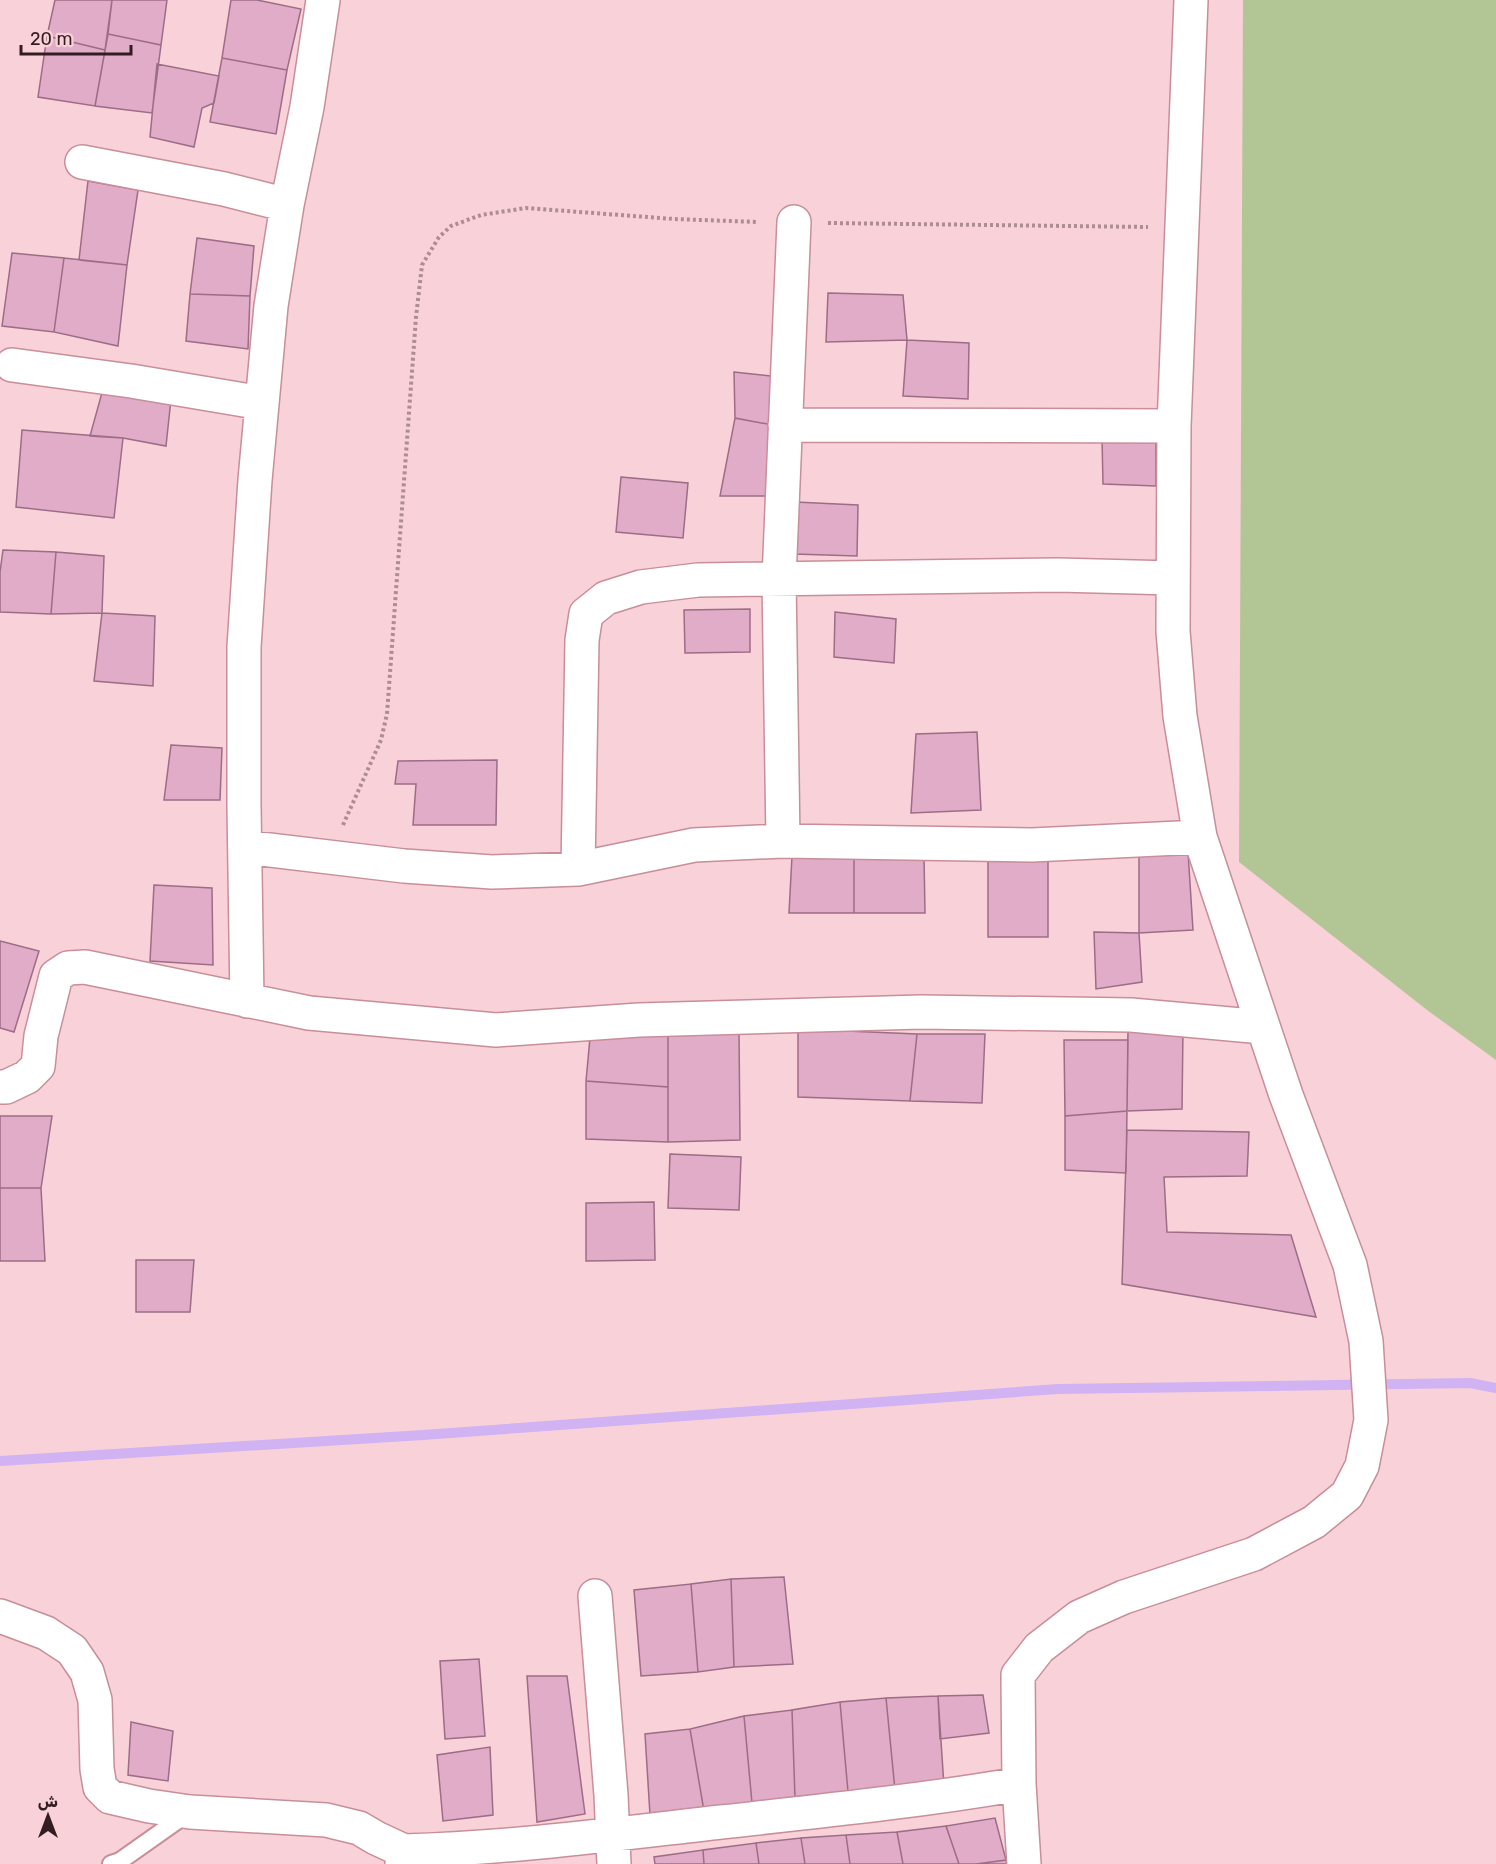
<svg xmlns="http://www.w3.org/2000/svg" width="1496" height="1864" font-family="Rubik,Cairo,sans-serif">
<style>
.green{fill:#b2c695}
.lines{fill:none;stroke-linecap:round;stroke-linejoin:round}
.stream{stroke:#d1b2f3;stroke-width:10}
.building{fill:#e1acc7;stroke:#9d6c86;stroke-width:1.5}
.lane-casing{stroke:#c88e9a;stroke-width:20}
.street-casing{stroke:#c88e9a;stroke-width:36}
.path{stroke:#ad8d93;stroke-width:4;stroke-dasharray:3 3;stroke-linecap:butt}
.lane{stroke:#fff;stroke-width:16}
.street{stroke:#fff;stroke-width:33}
</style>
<rect width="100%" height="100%" fill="#f8d2d8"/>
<path class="green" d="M1243,0H1496V1060L1427,1010L1239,862Z"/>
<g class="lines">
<path class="stream" d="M0,1461L423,1435L1058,1389L1470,1383L1496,1388"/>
</g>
<path class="building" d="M55,0H112L105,50L47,36Z
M112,0H167L161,45L108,34Z
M231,0H257L301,9L287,70L222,58Z
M108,34L161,45L152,113L95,106Z
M47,36L105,50L95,106L38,97Z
M222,58L287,70L276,134L210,122Z
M157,64L219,76L214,103L202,108L194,147L150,137Z
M88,181L138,190L127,265L79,260Z
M197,238L254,246L250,296L190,294Z
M12,253L64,258L54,332L2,326Z
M64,258L127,265L118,346L54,332Z
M828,293L903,295L907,340L826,342Z
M190,294L250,296L248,349L186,341Z
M907,340L969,343L968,399L903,396Z
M734,372L779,377L778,426L735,418Z
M103,389L171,399L166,446L123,438L90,436Z
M735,418L778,426L770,496H720Z
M22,430L123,438L114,518L16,507Z
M1102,438L1156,440V486L1103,484Z
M621,477L688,483L683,538L616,532Z
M795,502L858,505L857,556L794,554Z
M3,550L56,552L51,614L0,612V572Z
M56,552L104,556L102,613L51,614Z
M750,609V652L685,653L684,610Z
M835,612L896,619L894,663L834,657Z
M102,613L155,616L153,686L94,681Z
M977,732L981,810L911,813L916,734Z
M171,745L222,748L220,800H164Z
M497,760L496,825H413L416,784H395L398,761Z
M1139,851L1188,852L1193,930L1139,933Z
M792,856L854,859V913H789Z
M924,857L925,913H854V859Z
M988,858H1048V937H988Z
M154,885L212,888L213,965L150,961Z
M1094,932L1139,933L1142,982L1096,989Z
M0,941L39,951L14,1032L0,1028Z
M1128,1028L1183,1030L1182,1109L1127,1111Z
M798,1029L917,1034L910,1101L798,1097Z
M739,1030L740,1140L668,1142V1032Z
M668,1032V1087L586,1081L590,1038Z
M917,1034H985L982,1103L910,1101Z
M1064,1040H1128L1127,1111L1065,1116Z
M586,1081L668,1087V1142L586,1139Z
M1127,1111L1126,1173L1065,1170V1116Z
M0,1116H52L41,1188H0Z
M1127,1130L1249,1132L1247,1176L1164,1177L1167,1232L1291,1235L1316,1317L1122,1284Z
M670,1154L741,1157L739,1210L668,1208Z
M0,1188H41L45,1261H0Z
M654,1202L655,1260L586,1261V1203Z
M136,1260H194L190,1312H136Z
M784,1577L793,1664L734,1667L731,1579Z
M731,1579L734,1667L698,1672L691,1584Z
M691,1584L698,1672L641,1676L634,1590Z
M479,1659L485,1736L445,1739L440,1661Z
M527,1676H567L585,1814L537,1822Z
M983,1695L989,1733L940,1739L938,1696Z
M938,1696L944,1786L895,1790L886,1698Z
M886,1698L895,1790L848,1792L840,1702Z
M840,1702L848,1792L795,1798L792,1710Z
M792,1710L795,1798L752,1803L744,1716Z
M744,1716L752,1803L704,1811L690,1729Z
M131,1722L173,1731L168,1781L128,1775Z
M690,1729L704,1811L650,1815L645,1734Z
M490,1747L493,1815L443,1821L437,1755Z
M995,1818L1006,1860L976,1864H959L946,1826Z
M946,1826L959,1864H903L897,1832Z
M897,1832L903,1864H850L846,1835Z
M846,1835L850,1864H805L801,1838Z
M801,1838L805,1864H759L756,1843Z
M756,1843L759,1864H704L703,1850Z
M703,1850L704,1864H655L654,1857Z
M1006,1860L1007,1864H976Z"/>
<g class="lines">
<g class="lane-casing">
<path id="lane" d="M111,1864L120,1861L188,1813"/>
</g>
<g class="street-casing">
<path id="street" d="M82,162L224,189L287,205
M12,365L131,381L262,403
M785,425L1174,426
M783,841L779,579L794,222
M245,847L404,866L492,872L578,869L694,845L783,841L1032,845L1200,837
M578,869L582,640L586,614L606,598L641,587L698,580L1058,575L1173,578
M247,1001L244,806V647L255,480L271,306L287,205L307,107L323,0
M0,1087H6L27,1077L38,1066L41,1036L56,976L68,968L85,967L309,1013L496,1030L639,1020L921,1012L1131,1015L1263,1027
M595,1596L611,1795L614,1864
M0,1616L46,1633L72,1650L87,1672L95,1700L97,1769L100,1787L110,1797L149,1806L190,1812L326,1820L359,1828L376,1838L404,1851
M402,1864L404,1851C510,1848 615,1834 721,1822C821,1811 920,1801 1019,1784
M1024,1864L1019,1784L1018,1675L1039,1648L1079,1617L1124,1597L1254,1554L1314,1522L1347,1495L1362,1466L1371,1420L1366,1341L1350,1265L1286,1095L1200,837L1180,716L1173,631L1174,426L1191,0"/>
</g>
<path class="path" d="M828,223L1148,227
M343,825L381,740L387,714L416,317L422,265L439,237L451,226L481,215L526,208L674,219L758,222"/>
<use href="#lane" class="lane"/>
<use href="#street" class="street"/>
</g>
<g transform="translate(48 1816)" stroke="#f8d2d8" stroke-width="4.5" paint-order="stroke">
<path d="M0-4.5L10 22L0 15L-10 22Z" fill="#331d22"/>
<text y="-9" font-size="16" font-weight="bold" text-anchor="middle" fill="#331d22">ش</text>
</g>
<path d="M21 45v9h110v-9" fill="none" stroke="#331d22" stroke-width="3"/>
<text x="30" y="45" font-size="18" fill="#331d22" stroke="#f8d2d8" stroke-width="4.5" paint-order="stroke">20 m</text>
</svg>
